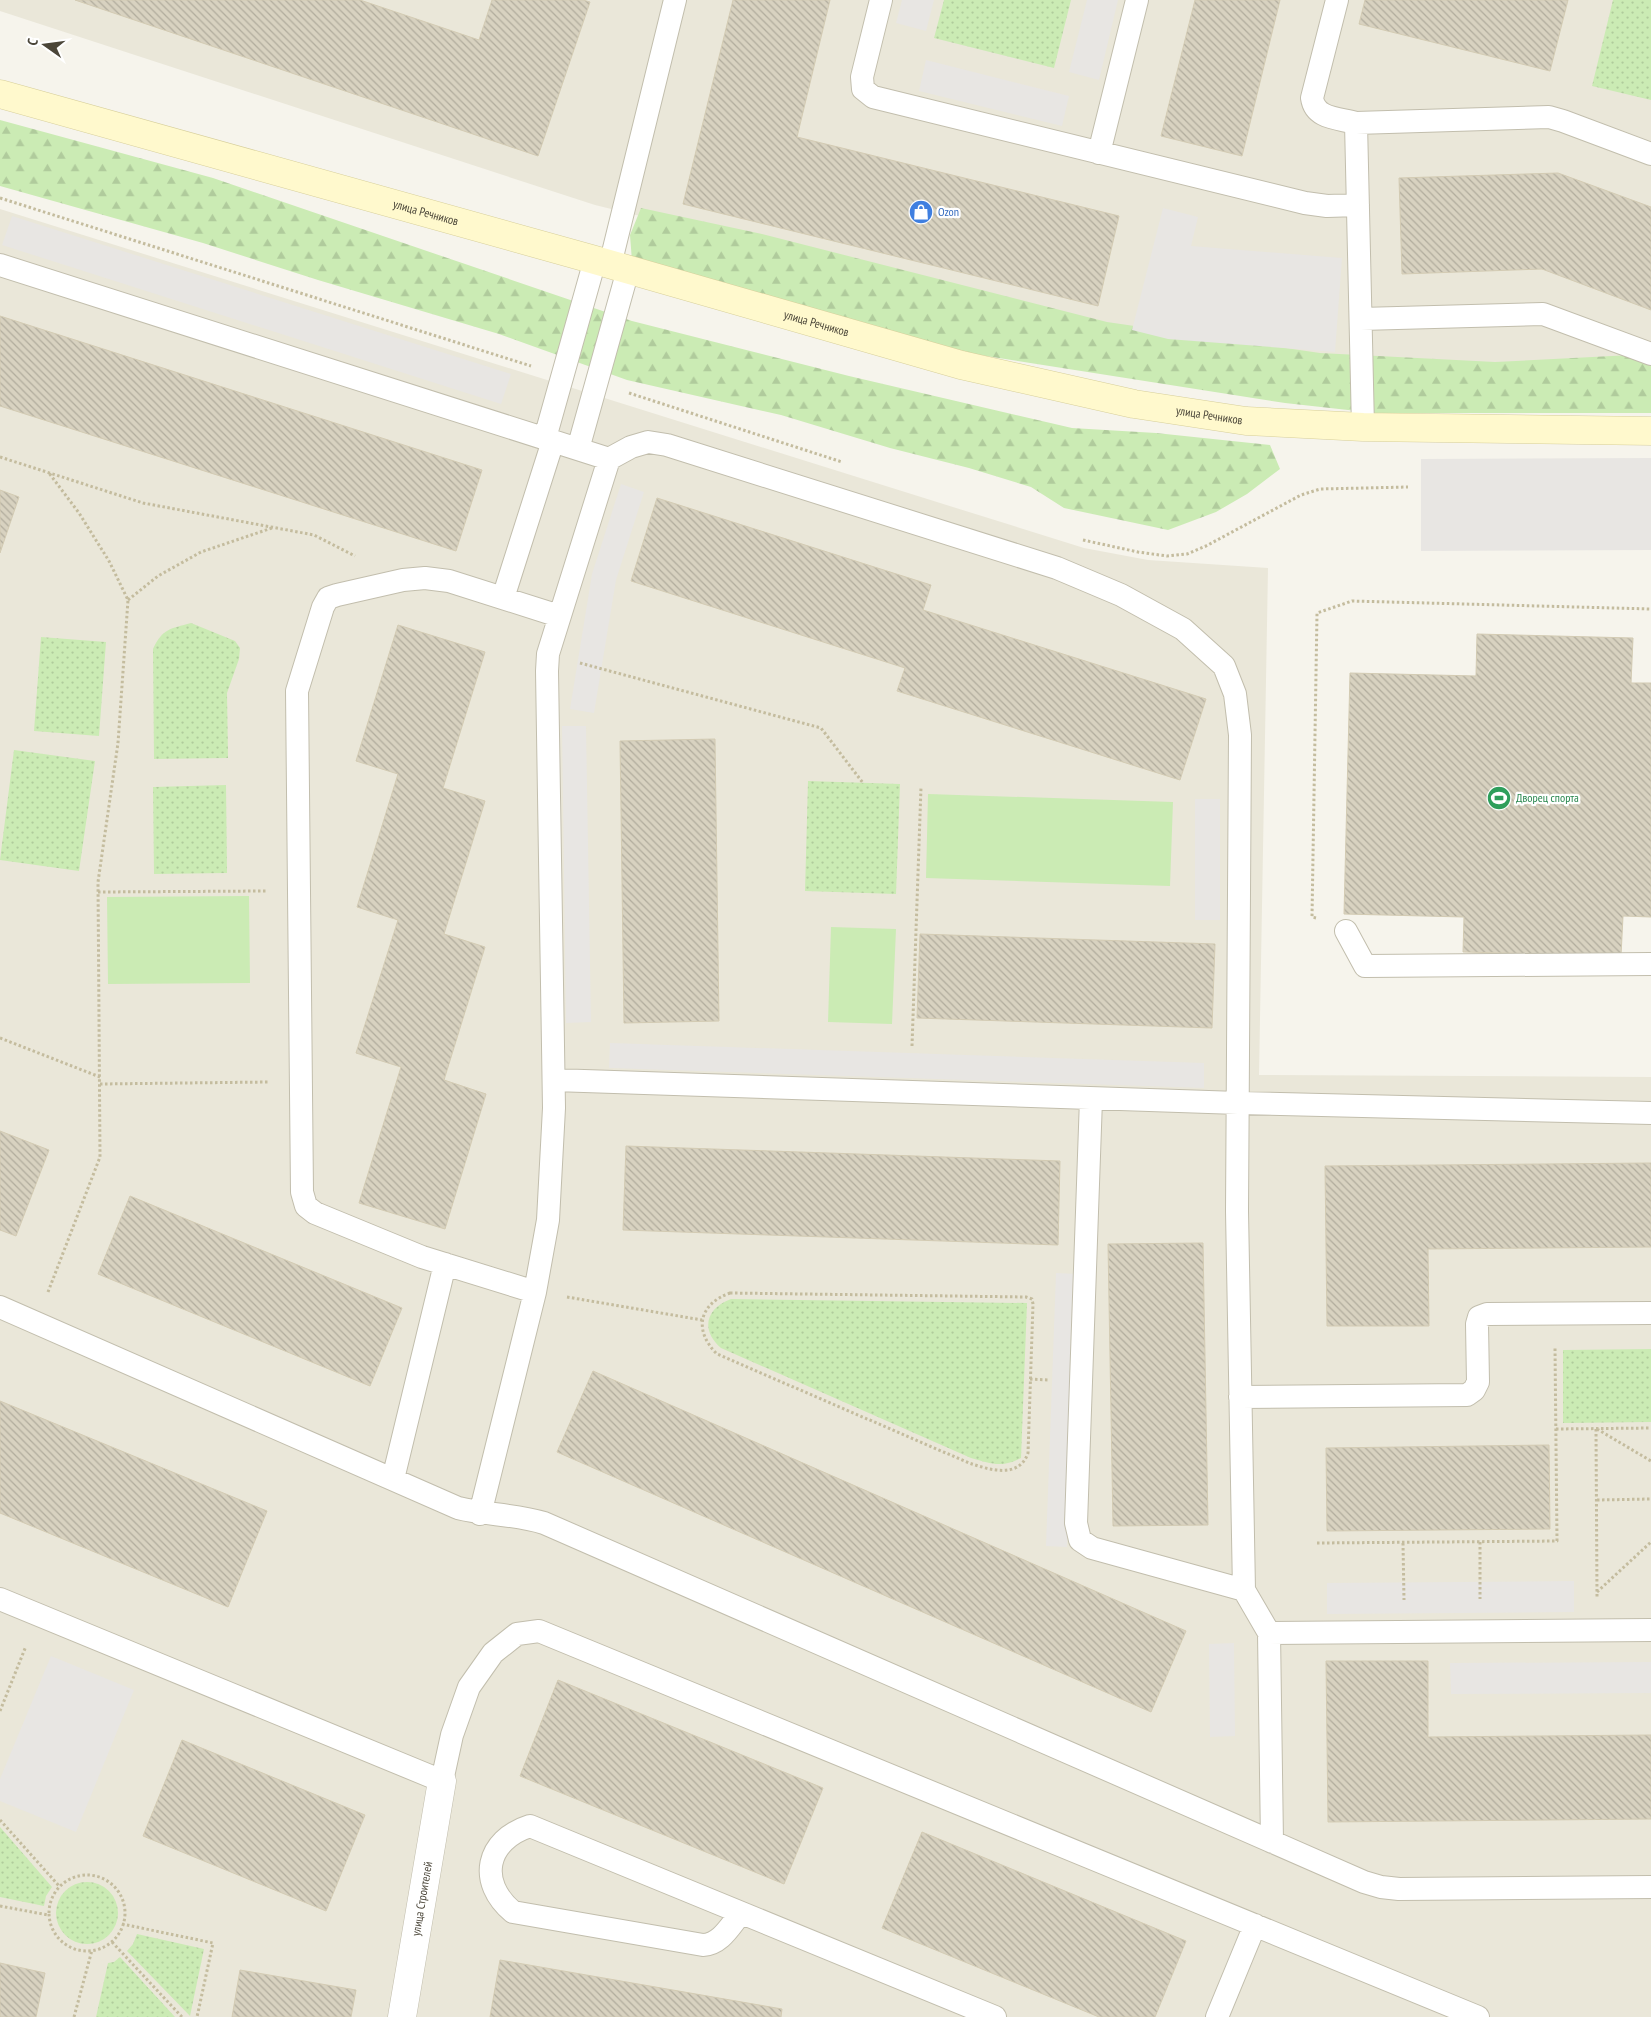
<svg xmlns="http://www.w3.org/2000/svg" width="1651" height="2017" font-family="'PT Sans Narrow',sans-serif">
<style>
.residential{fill:#eae7d9}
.forest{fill:url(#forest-firs)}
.park{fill:url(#park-dots)}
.garden{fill:#cbebb4}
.parking{fill:#e8e6e3}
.building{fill:url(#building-back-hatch);stroke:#d3cbb3}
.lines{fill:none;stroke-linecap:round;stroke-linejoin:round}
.lane-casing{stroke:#c2bead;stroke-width:24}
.street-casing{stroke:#c2bead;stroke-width:29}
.secondary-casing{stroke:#d7cf9b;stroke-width:29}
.path{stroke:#c4bc9e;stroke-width:3;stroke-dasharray:2.5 2.5;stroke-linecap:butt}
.lane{stroke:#fff;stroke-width:22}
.street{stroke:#fff;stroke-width:28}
.secondary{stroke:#fff9cd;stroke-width:28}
.labels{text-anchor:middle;stroke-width:4.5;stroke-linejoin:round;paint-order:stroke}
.shop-label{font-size:12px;fill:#366cbe;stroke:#fff;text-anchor:start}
.street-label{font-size:12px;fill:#4b4639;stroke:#fff}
.leisure-label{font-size:12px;fill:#27864d;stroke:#fff;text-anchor:start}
</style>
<defs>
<pattern id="forest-firs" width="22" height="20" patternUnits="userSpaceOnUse" patternTransform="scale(1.25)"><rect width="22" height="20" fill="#cbebb4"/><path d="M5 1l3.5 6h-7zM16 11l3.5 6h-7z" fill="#b0cb9c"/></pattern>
<pattern id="park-dots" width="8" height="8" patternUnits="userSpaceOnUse" patternTransform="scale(1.25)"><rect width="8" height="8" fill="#cbebb4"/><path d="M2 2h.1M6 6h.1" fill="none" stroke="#b0cb9c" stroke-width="1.8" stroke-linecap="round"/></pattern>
<pattern id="building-back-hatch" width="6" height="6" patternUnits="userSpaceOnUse" patternTransform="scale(1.25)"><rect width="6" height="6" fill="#d8d2c0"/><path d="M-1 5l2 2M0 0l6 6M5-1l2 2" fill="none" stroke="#b1ac9d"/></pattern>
</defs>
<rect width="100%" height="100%" fill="#f6f4ec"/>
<path class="residential" d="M0,0H1651V381L1151,341L595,205L0,11Z
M0,209L1084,548L1148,560L1268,568L1259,1075L1651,1077V2017H0Z"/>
<path class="forest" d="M0,120L213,178L632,321L849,376L1072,428L1156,433L1270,445L1280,469L1247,494L1216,512L1168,530L1064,508L1031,487L969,468L890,448L781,415L627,380L499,334L318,280L203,243L0,186Z
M641,208L762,234L1107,322L1320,353L1495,362L1651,354V413H1375L1285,403L967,353L632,261L630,235Z"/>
<path class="park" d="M944,0H1071L1054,68L934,38Z
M1613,0H1651V100L1592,86Z
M191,623L235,641L240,648L239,659L227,693L228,758L154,759L153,649C163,628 170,629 191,623Z
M41,637L106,642L99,736L34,731Z
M14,750L95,761L79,871L0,860Z
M808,781L900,784L896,894L805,891Z
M226,785L227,873L154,874L153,787Z
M731,1299L1027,1303L1021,1458C1001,1468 992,1464 971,1458L721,1348C700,1330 706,1308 731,1299Z
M1651,1349V1422L1563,1423V1350Z
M0,1827L52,1887L46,1896L44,1906L0,1897Z
M56 1913a31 31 0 1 1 62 0a31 31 0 1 1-62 0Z
M137,1934L204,1949L190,2016L127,1951L133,1944Z
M120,1957L175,2017H96L108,1963L114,1962Z"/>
<path class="garden" d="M928,794L1173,802L1170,886L926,878Z
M249,896L250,983L108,984L107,897Z
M831,927L896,929L892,1024L828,1022Z"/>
<path class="parking" d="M902,0H934L926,31L896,23Z
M1087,0H1118L1099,80L1069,72Z
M926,60L1069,96L1062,126L919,91Z
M1163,208L1198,217L1191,246L1342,258L1335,352L1168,339L1132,330Z
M12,216L511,374L501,404L2,245Z
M1651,458V550L1421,551V459Z
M621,484L644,492L616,580L594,713L570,709L592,574Z
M562,726H586L591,1022L566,1023Z
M1195,799H1220V920H1195Z
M610,1043L1204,1063V1088L609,1068Z
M1056,1273L1077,1274L1067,1547L1046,1546Z
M1574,1581V1612L1327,1614V1583Z
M1234,1643L1235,1736L1210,1737L1209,1644Z
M51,1656L134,1690L76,1832L0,1801V1779Z
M1651,1662V1693L1451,1694L1450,1663Z"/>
<path class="building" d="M75,0H360L479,40L492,0H583L590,2L538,156Z
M733,0H830L797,137L1119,216L1098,306L683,204Z
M1195,0H1280L1242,156L1161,136Z
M1365,0H1568L1550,71L1359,24Z
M1558,173L1651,207V310L1542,269L1402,274L1399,178Z
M0,316L482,470L456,551L0,406Z
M0,490L19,497L0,553Z
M657,498L931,585L923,610L1206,699L1180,780L897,691L905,668L631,581Z
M398,625L485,652L443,788L485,801L444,934L485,947L444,1080L486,1094L445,1229L359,1203L401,1067L356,1053L398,920L357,907L398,774L356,761Z
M1477,634L1633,638L1631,683H1651V917L1623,916L1621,956L1463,952L1464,917L1344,914L1350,673L1476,676Z
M715,739L719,1021L624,1023L620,741Z
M920,934L1215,944L1212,1028L917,1018Z
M0,1131L49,1150L16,1236L0,1230Z
M626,1146L1060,1161L1058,1245L623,1230Z
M1651,1163V1247L1428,1249L1429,1326H1327L1325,1166Z
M130,1196L402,1308L370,1386L98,1274Z
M1203,1243L1208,1525L1113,1526L1108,1244Z
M593,1371L1186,1631L1151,1712L557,1452Z
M0,1401L267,1511L228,1607L0,1513Z
M1549,1445L1550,1529L1327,1531L1326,1448Z
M1326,1661H1428V1737L1651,1735V1819L1328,1822Z
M558,1680L823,1788L784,1884L520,1776Z
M182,1740L365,1815L326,1911L143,1836Z
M922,1832L1186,1941L1155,2017H1099L882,1928Z
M500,1960L782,2009L781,2017H490Z
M0,1963L45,1973L36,2017H0Z
M240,1970L356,1990L351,2017H232Z"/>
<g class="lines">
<g class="lane-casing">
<path id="lane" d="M881,0L862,77L863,89L873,97L1305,203L1327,206L1358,205
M1337,0L1312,98C1315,119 1338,118 1356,123L1363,427
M1356,123L1549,117L1563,121L1651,154
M1099,153L1137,0
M0,265L609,459L631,447L648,442L667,445L1057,568L1121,595L1183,629L1224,666L1235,694L1240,735L1237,1211L1244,1590L1269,1633L1272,1842
M610,265L675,0
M1361,319L1543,314L1651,354
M545,438L595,260
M578,449L628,270
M503,598L553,441
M1346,931L1365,966L1651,964
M554,1080L1238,1103L1651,1113
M1091,1099L1076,1523L1080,1540L1092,1548L1244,1590
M535,1292L422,1257L315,1213L306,1206L302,1192L297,691L323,607L328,598L337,595L403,580L425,578L449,581L559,616
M0,1307L458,1508C486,1515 515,1514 544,1523L1364,1882L1381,1887L1399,1889L1651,1887
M1240,1397L1467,1395L1474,1390L1478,1382L1477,1324L1479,1317L1487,1314L1651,1313
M393,1479L445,1264
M480,1514L535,1292L548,1220L554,1108L547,671L548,654L609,459
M0,1599L442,1781L452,1735L469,1687L493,1653L517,1634L539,1631L1478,2017
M1269,1633L1651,1630
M741,1913C730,1926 721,1944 703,1945L513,1912C477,1882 486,1840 530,1826L995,2017
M1217,2017L1255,1925"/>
</g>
<g class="street-casing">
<g id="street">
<path id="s1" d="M402,2017L442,1781"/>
</g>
</g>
<g class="secondary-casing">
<g id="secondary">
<path id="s2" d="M0,94L595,260L961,365L1134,404L1246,421L1363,427L1651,431"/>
</g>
</g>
<path class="path" d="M0,198L531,366
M629,393L842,462
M0,457L143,503L314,535L355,556
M1083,540L1138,552L1167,556L1187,554L1206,546L1301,495L1320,489L1408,487
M128,600L158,576L201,552L272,528
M580,663L821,728L863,783
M98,892L266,891
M1316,918L1312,917L1317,613L1352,601L1651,609
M0,1038L100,1077
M912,1046L921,787
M100,1084L268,1082
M48,1292L100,1157L98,882L118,743L128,600L109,561L79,513L49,473
M730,1293L1026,1297L1032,1299L1033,1304L1028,1453C1019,1479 990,1470 969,1463L717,1354C693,1330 699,1304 730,1293Z
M567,1297L702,1320
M1030,1379L1049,1380
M1556,1429L1651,1428
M1596,1429L1597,1597
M1597,1429L1651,1461
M1597,1500L1651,1499
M1480,1542V1599
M1317,1543L1557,1541L1555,1347
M1403,1543L1404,1600
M1597,1592L1651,1542
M0,1711L26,1646
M0,1820L60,1887
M49 1913a38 38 0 1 1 76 0a38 38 0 1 1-76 0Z
M0,1906L48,1915
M122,1924L213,1943L197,2017
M112,1942L182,2017
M74,2017L92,1950"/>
<use href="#lane" class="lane"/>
<use href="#street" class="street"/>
<use href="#secondary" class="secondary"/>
</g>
<defs>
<g id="shop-disc" transform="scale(1.25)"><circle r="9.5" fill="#3f7fe0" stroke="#fff"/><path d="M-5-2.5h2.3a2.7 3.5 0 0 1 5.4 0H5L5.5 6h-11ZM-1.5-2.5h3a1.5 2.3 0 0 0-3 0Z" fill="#fff"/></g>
<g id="stadium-disc" transform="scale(1.25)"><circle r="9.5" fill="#2e9e5b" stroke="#fff"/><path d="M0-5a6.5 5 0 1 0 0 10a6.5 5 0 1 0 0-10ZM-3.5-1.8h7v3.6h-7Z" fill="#fff"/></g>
</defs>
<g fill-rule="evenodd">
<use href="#shop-disc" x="921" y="212"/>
<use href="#stadium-disc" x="1499" y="798"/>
</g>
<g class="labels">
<g class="shop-label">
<text x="938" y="216">Ozon</text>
</g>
<g class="street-label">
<text dy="4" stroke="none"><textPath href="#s2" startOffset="442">улица Речников</textPath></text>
<text dy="4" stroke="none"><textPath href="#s2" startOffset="848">улица Речников</textPath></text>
<text dy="4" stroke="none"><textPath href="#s2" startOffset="1252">улица Речников</textPath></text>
<text dy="4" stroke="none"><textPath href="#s1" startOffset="120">улица Строителей</textPath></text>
</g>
<g class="leisure-label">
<text x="1516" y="802">Дворец спорта</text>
</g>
</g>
<g transform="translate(45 45) rotate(284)" stroke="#ffffff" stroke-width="4" paint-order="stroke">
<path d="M0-4L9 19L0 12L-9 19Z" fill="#4b4639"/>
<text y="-8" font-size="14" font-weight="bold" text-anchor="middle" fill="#4b4639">С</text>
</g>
</svg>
